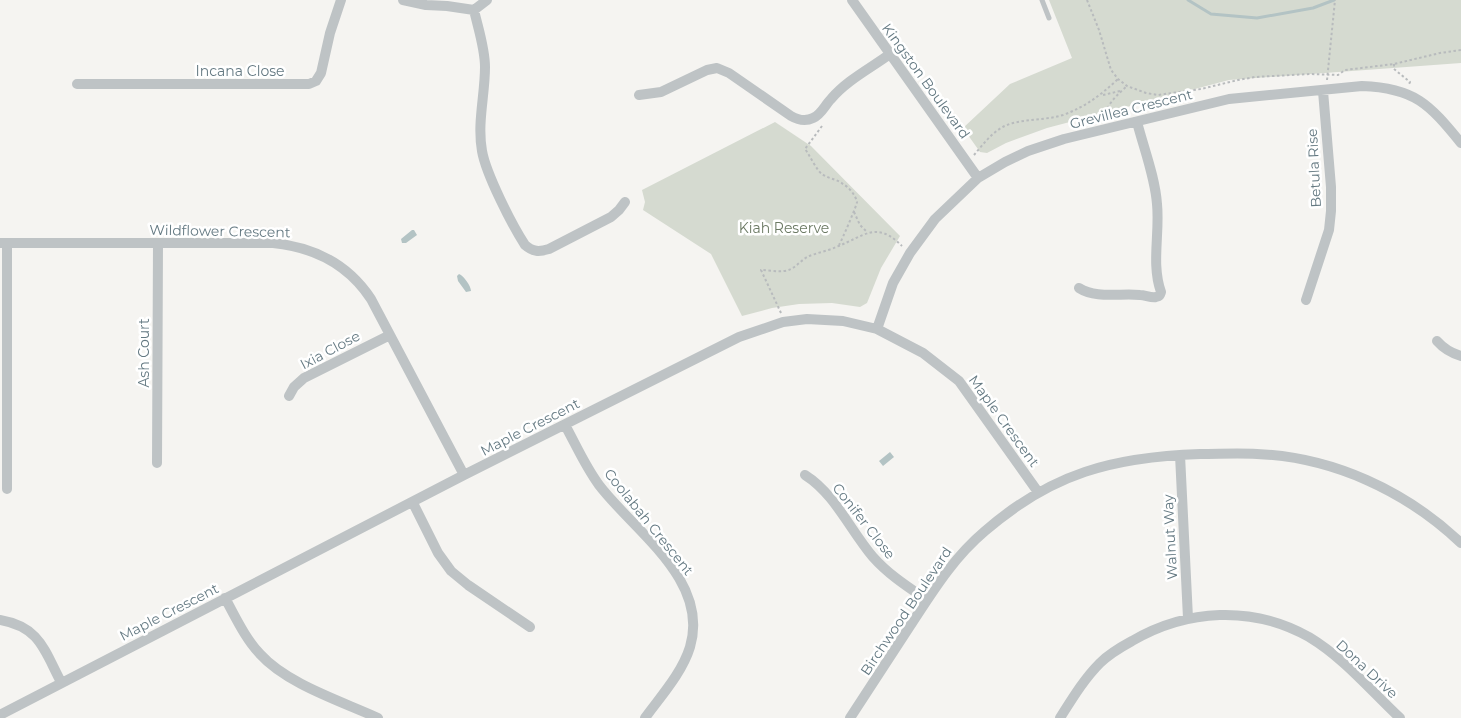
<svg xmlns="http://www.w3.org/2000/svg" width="1461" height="718" font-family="Montserrat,sans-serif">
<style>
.green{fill:#d5dad0}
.water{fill:#b3c3c4}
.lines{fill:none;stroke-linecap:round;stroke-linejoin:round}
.stream{stroke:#b3c3c4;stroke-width:3}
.path{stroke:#b8bbbd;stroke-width:2;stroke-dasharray:2.5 2.5;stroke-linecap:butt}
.service{stroke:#bec3c5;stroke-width:5}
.minor{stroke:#bec3c5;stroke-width:10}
.labels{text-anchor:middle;stroke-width:5;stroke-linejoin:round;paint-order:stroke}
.street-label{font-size:14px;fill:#647982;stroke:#fff}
.park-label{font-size:14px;fill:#6b7963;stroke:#fff}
</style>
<rect width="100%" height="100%" fill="#f5f4f1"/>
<path class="green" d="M1049,0H1461V63L1229,80L1047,128L1006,143L987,153L980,152L963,128L1010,84L1072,58Z
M775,122L811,146L900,236L881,268L867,303L860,307L832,303L799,304L772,308L742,316L711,254L643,210L645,202L642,190Z"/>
<path class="water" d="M412,230H414L417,235L406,243H402L401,239Z
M459,274C464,276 471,286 471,291L466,292L458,281L457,276Z
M890,452L894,457L883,466L879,461Z"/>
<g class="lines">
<path class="stream" d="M1188,0L1211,14L1257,18L1313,8L1334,0"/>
<path class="path" d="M1087,0L1099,30L1111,70L1118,79L1127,86L1146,93L1158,95L1201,89L1238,80L1255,77L1310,74L1338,75L1345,70L1394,64L1440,53L1461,50
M1394,64V69L1410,82L1409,84
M1327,80L1335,0
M1103,95L1120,91
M1106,118C1105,105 1118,94 1127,86
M822,126L805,149C809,154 817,171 822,174C829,179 837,179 843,184C849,187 856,196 857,202C857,205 842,240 839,245
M974,155C985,142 996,127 1013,123C1029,119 1046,120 1063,115C1085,107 1101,95 1118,79
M854,212L860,225L867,232
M781,313L761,270C768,270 777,272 784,271C794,270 799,262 807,257C815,253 828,251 836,247C865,236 876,220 902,246"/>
<path class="service" d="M1042,0L1049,18"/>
<path class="minor" d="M403,0L426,5L447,6L474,10L487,0
M852,0L978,178
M474,10C478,28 485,48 485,67C485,95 477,123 482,151C486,174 512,225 525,245C533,252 539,252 549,249L611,217L619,210L625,202
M77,84H309L316,81L321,73L330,33L341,0
M639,95L661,92L707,70L717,68L729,73L791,116C798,120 805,122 813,118C821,115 825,105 831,99C847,80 871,68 890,54
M0,243H273C313,247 348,264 371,299L464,475
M1079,288C1096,299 1120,293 1140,295C1145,295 1151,298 1156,297C1160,296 1160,295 1161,292C1151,264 1160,233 1157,204C1155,177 1144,149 1137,122
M1306,300L1329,230L1331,211V187L1323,91
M877,329L893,283L910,253L935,219L978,178L1005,162L1028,151L1064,139L1229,99L1362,86C1415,88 1429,104 1461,143
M1437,341C1444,349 1451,353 1461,356
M289,396L294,387L304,378L390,335
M565,425C576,445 585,466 599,485C634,531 710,580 690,647C682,673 661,696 645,718
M1180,455L1188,618
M157,463L158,243
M805,475C835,494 850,530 873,557C889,575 908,587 927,600
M7,489V243
M413,503L438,553L451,571L468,585L530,627
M225,598C236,618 245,638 260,654C287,684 341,701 378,718
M0,620C40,627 44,650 61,682
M0,715L464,475L739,337L783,322L807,319L843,321L877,329L923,353L959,381L1038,492
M850,718C870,687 890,657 910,626C933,591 953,558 985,531C1052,473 1113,457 1200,454C1219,454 1238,453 1257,454C1333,457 1406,491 1461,543
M1060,718C1072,699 1084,679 1100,663C1109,654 1121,647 1132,641C1187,609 1252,605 1309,637C1344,658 1371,691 1400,718"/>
</g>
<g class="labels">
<g class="street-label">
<text x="240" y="76">Incana Close</text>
<text transform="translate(926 81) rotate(54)" y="5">Kingston Boulevard</text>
<text transform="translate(1131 109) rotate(-14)" y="5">Grevillea Crescent</text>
<text transform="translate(1314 168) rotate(-93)" y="5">Betula Rise</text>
<text transform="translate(220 231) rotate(1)" y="5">Wildflower Crescent</text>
<text transform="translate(330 350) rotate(-28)" y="5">Ixia Close</text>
<text transform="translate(144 353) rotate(-90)" y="5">Ash Court</text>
<text transform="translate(1004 421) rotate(54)" y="5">Maple Crescent</text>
<text transform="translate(530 427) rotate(-27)" y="5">Maple Crescent</text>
<text transform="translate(864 521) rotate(52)" y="5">Conifer Close</text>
<text transform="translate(649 522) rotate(51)" y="5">Coolabah Crescent</text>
<text transform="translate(1170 537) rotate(-93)" y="5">Walnut Way</text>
<text transform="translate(906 611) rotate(-56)" y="5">Birchwood Boulevard</text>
<text transform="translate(169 612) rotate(-27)" y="5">Maple Crescent</text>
<text transform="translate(1367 669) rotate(43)" y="5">Dona Drive</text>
</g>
<g class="park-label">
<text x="784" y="233">Kiah Reserve</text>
</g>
</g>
</svg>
